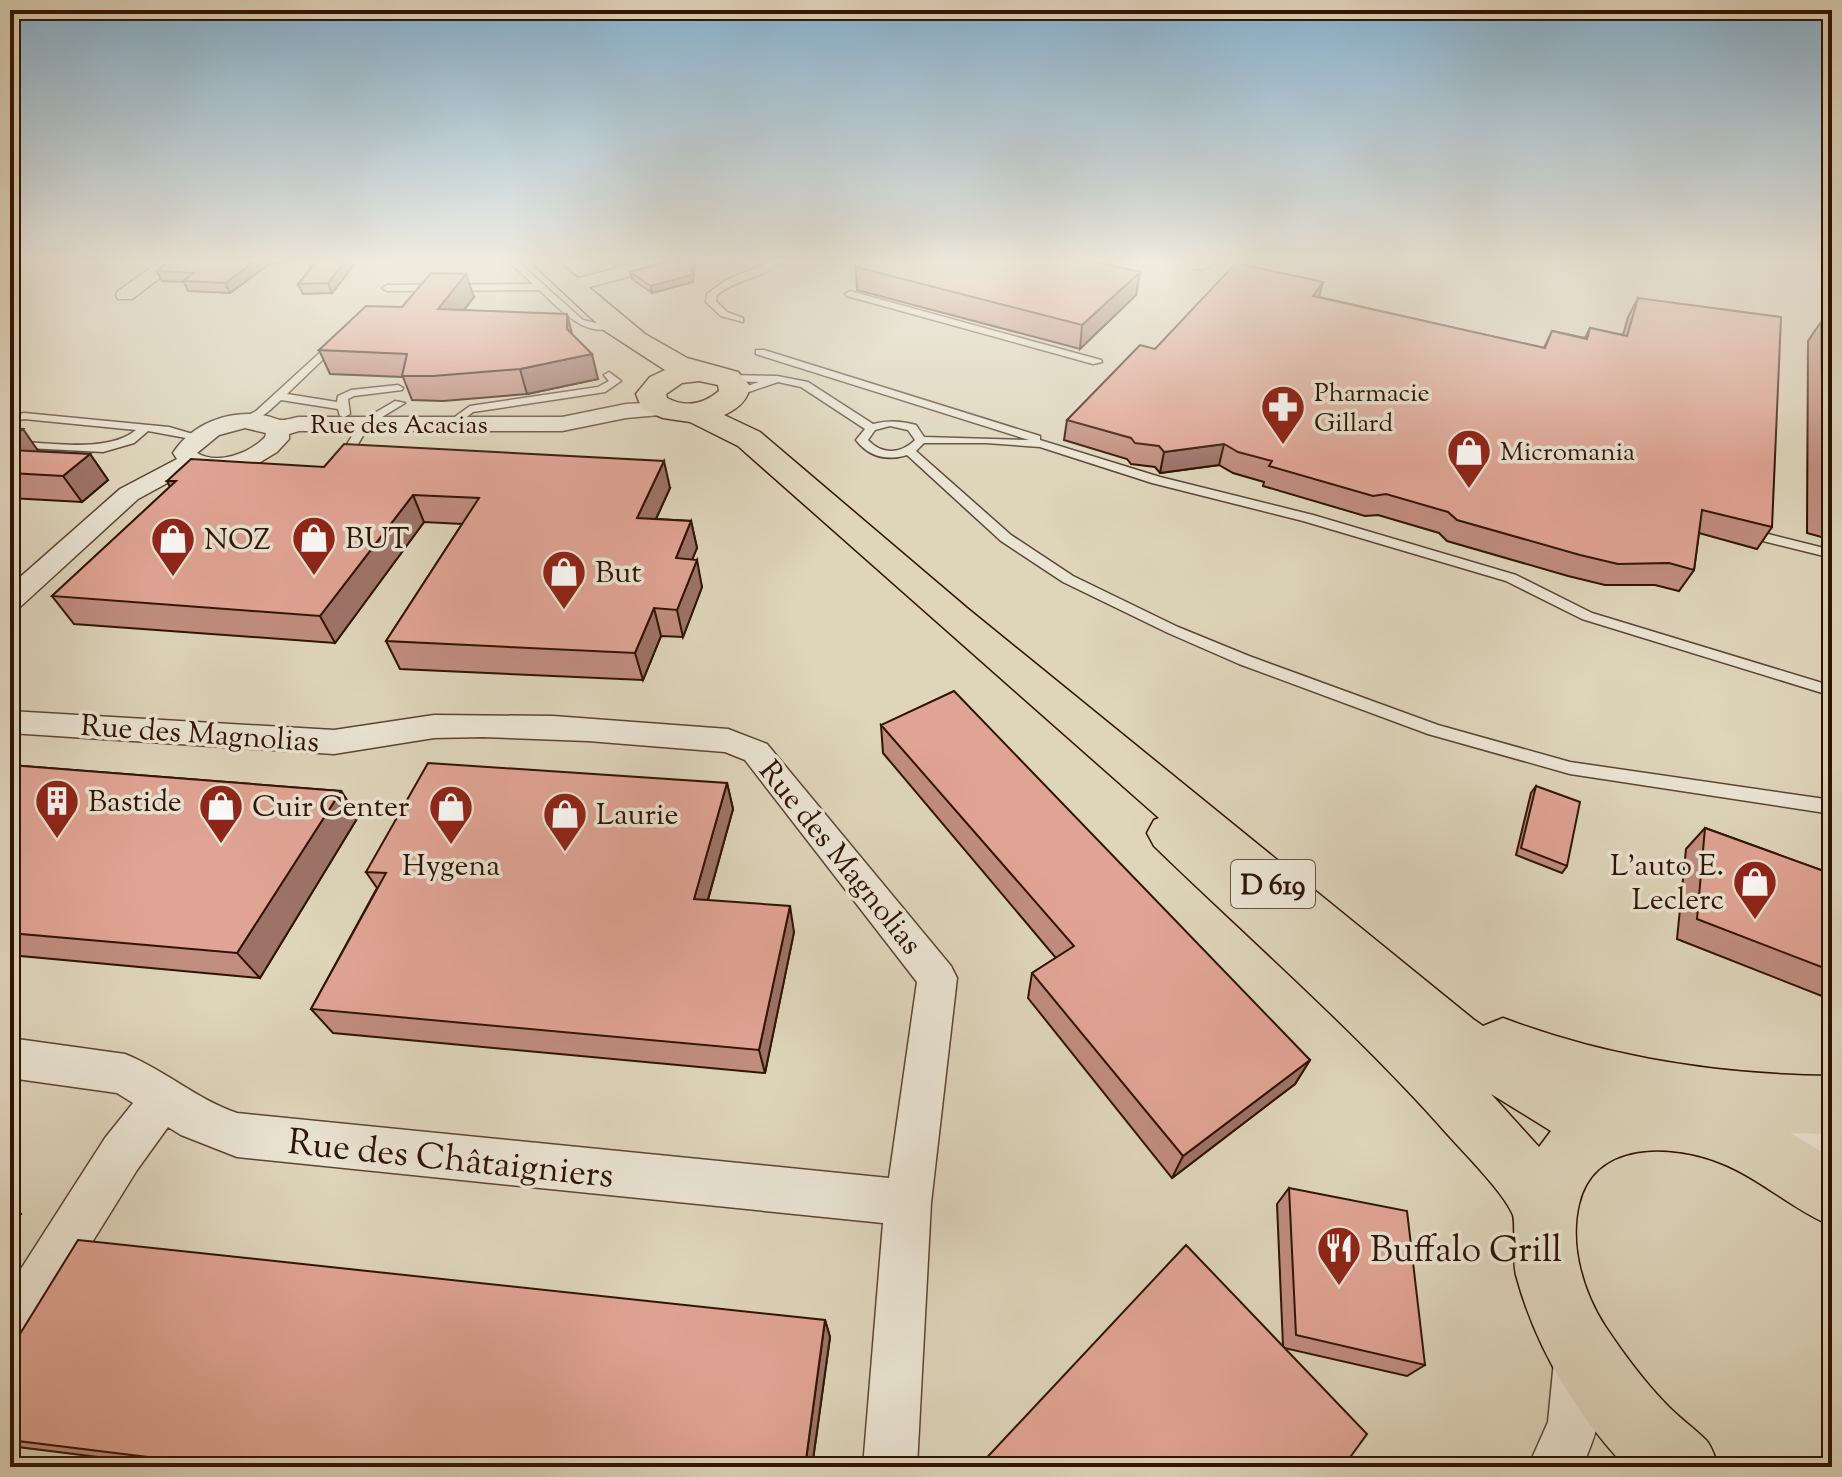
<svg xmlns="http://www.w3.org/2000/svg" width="1842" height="1477" font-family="'Sorts Mill Goudy',serif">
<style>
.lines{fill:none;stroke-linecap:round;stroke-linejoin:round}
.lane-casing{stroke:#5c4432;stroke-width:3}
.street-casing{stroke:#5c4432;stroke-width:3}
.secondary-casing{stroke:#311304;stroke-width:3}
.primary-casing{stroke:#311304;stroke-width:3}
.lane{fill:#eae4d3;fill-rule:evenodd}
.street{fill:#eae4d3;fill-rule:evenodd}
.secondary{fill:#eae4d3;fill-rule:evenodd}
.primary{fill:#ded5bb;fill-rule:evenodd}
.wall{fill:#c18d7f;stroke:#311304;stroke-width:2}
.shaded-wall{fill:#9d7368;stroke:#311304;stroke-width:2}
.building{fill:#e0a494;stroke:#311304;stroke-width:2}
.labels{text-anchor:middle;stroke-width:7;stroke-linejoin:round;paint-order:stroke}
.far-poi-label{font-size:26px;fill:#311304;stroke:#eae4d3;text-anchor:start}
.far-street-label{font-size:26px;fill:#311304;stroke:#eae4d3}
.shield{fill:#eae4d3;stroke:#685242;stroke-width:2}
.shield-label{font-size:28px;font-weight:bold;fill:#311304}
.poi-label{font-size:30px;fill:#311304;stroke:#eae4d3;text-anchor:start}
.street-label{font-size:30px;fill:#311304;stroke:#eae4d3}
.near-street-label{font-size:36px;fill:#311304;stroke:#eae4d3}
.near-poi-label{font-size:36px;fill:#311304;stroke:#eae4d3;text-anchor:start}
</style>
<rect width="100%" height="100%" fill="#ded5bb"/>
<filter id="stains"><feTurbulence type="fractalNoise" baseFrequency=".0025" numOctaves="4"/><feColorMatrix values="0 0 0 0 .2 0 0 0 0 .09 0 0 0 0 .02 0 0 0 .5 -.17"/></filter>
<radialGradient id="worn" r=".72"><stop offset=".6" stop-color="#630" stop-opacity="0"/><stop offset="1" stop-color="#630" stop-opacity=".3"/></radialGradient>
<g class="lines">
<g class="lane-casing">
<path id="lane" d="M507,260H516L583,320L600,324L617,321L622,324C589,343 562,311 539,290L387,291L382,288L387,285L533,284Z
M775,260H785C766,278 737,278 717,295L716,301L727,312L743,318V322L721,316L706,302L707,294L726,280Z
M1210,260H1222L1201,270L1193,268Z
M850,291L1101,360L1102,362L1093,364L847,296L845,294Z
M337,337L341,338V342L287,394L337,402L338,396L351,390L398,385L403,388L402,390L354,396L348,399L350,414L344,417L340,416L338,409L281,400C270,410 257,424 241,423V419L256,411Z
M756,350H764L1040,436V440L1160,477L1313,515L1516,575L1592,613L1832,686V696L1582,619L1506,581L1303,521L1152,483L1040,447L986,443H924L916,451L1011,535L1073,576L1178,627L1249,656L1438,725L1570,762L1832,800V814L1570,774L1428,734L1239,664L1168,633L1063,582L1001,541L907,455C887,461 869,457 856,440L865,429L801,387L778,382L734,397L730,396V392L759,382L728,381L723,378L728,375L777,376L808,382L873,424C889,420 900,421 916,425L924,437L1029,440L756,354ZM890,426L908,430L915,440C901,454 882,455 868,440L875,430Z
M609,372L621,381L605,392L473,412L455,426L445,424L470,406L598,387L609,381L604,375Z
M395,401L405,403L369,425L353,453H345L343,451L361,421Z
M24,413L169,427L203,437L197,440L148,431L134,443L103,452L10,447V441C46,442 108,454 136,430L24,419L10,422V416Z
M1764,533L1832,550V558L1759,540V534Z"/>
</g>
<g class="street-casing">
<path id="street" d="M162,260H183L132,299H118L116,295L118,291Z
M648,260H678L675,264L571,292L562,286L564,282Z
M663,402L671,404L674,409L671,414L626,418L562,431H299L289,434V439L277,452L257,464L225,471L193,469L138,499L20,607L10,610V586L120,489L177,459L173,453C192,424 228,410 262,415C283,419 274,423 298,417H562L626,404ZM245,428L266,433L265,437C249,454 217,465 197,453L219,435Z
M10,711L334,730L434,715L553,716L728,729L767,744L951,966L957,978L931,1203L917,1467H863L883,1223L237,1157L181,1135L168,1127L137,1170L27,1347L10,1355V1286L105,1138L133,1103L117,1093L10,1078V1038L125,1054C165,1070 196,1099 237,1113L889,1178L917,982L745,760L725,752L588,741L483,737L434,738L334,754L10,733Z
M1579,1336L1597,1343C1613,1383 1599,1429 1582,1467H1528L1548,1422L1554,1361L1561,1343Z"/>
</g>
<g class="secondary-casing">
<path id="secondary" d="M1832,1098V1158C1785,1173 1767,1179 1720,1159L1711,1138L1720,1117L1741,1108L1783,1113Z"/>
</g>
<g class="primary-casing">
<path id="primary" d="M529,260H556L645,334L687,358L738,372L750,386C748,401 737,409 724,415L760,432L967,608L1473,1019L1483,1026L1503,1018C1609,1058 1719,1075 1832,1076V1134L1790,1133L1832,1158V1226C1793,1210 1761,1179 1721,1163C1671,1143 1594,1140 1579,1204C1569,1245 1583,1292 1605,1326C1623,1353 1643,1380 1665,1403C1678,1417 1693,1427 1706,1440C1712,1446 1715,1459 1719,1467H1626L1622,1463C1573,1409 1535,1346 1516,1275C1512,1259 1516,1224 1513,1215C1504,1193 1465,1154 1448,1135C1357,1032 1253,942 1154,846L1147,833L1154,820L1159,818L738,446L690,422L663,418L642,409L636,394L650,377L665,370L605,331ZM699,381L718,385L719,391C704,404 686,408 667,398L666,394L682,383ZM1491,1094L1551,1131L1539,1147Z"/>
</g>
<use href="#lane" class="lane"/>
<use href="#street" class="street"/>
<use href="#secondary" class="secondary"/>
<use href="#primary" class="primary"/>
</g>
<path class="wall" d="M171,260H305L269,264L230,293L188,291L184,282L162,281L157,271Z
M313,260H358L332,293L303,294L298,284L311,269L309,265Z
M674,260H695L693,282L652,293L632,279L630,272Z
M856,267L1136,295L1080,349L857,290Z
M474,297L464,310L572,334L598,379L527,394L443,401L412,400L403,377L330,374L319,350L402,307Z
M1319,297L1544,348L1552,331L1585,338L1590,328L1623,335L1628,317L1638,298L1772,527L1757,549L1699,533L1694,570L1679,591L1655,585H1605L1568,576L1447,541L1439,533L1378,515L1365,516L1263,486L1264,482L1233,473L1219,465L1160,473L1155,467L1131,464L1127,459L1064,440L1067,420L1155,349Z
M1821,322L1832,324V540L1807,533L1808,341Z
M10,428L39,451L90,454L108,480L82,502L10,498Z
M167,481L670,488L656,519L691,521L697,548L692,559L702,587L683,637L661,636L643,680L400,669L386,641L462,524L424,522L335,643L74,624L52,596L170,487Z
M881,725L1310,1060L1295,1084L1172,1178L1028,998L1032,973L1056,958L883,753Z
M10,765L341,791L358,817L260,978L10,955Z
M727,783L733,809L708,900L794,932L765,1073L333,1033L311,1009L377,888L366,872Z
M1536,786L1567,866L1562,873L1516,855L1531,793Z
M1705,828L1832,874V1000L1677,939L1686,849Z
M1289,1188L1425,1365L1407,1376L1284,1348L1283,1346L1277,1204Z
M825,1320L830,1337L812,1467H178L10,1446V1350Z"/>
<path class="shaded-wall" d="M257,260H305L269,264L230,293L225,283Z
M346,260H358L332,293L328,283Z
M614,260H637L615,266Z
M693,260H695L693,282L652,293L651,286Z
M1140,272L1136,295L1080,349L1082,325Z
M466,274L474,297L446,332L438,309Z
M1323,282L1318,301L1313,296Z
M567,314L573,338L567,329Z
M592,354L598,379L527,394L520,369Z
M23,429L41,455L10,468V438Z
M1224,444L1219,465L1160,473L1164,452Z
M90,454L108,480L82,502L63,476Z
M664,461L670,488L644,545L637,518Z
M413,495L424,522L335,643L320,616Z
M691,521L697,548L682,585L676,558Z
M697,560L702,587L683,637L677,610Z
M654,608L661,636L643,680L635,653Z
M727,783L733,809L701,924L694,899Z
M341,791L358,817L260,978L237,953Z
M790,906L794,932L765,1073L759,1050Z
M1310,1060L1295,1084L1172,1178L1183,1156Z
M10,1209L21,1214L10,1230Z
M825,1320L830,1337L812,1467H805Z"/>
<path class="building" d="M171,260H257L225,283L183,281L194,273L157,271Z
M313,260H346L328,283L298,284L314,265H309Z
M674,260H693L692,275L651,286L630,272Z
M866,260H1087L1140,272L1082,325L856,267Z
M1236,263L1323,282L1313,296L1545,348L1552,331L1587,339L1590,328L1627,336L1638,298L1781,317L1772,527L1702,510L1694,570L1669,563L1618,564L1580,555L1457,520L1448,512L1386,494L1373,496L1269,466L1272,461L1238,452L1224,444L1164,452L1159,446L1135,443L1131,438L1067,420L1140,345L1155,349Z
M431,273L466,274L438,309L567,314V329L592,354L520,369L433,376H402L407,354L319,350L366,306L402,307Z
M1821,322L1832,324V514L1824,512Z
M10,428L23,429L10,438Z
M344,444L664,461L637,518L691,521L676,558L697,560L677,610L654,608L635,653L386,641L479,498L413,495L320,616L52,596L176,481H167L191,459L324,467Z
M10,450L90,454L63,476L10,473Z
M954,691L1310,1060L1183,1156L1032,973L1074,946L881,725Z
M428,763L727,783L694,899L790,906L759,1050L311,1009L386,873L366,872Z
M10,765L341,791L237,953L10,933Z
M1536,786L1580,802L1567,866L1521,848Z
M1705,828L1832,874V971L1697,919Z
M1289,1188L1407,1211L1425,1365L1296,1335Z
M78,1240L825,1320L805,1467H229L10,1440V1350Z
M1186,1245L1367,1434L1343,1467H978Z"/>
<linearGradient id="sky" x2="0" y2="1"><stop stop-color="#87b5d5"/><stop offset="0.56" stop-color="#f0ece0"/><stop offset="1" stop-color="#f0ece0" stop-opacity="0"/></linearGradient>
<rect width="1842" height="467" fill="url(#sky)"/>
<defs>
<g id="pharmacy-pin" transform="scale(2.3)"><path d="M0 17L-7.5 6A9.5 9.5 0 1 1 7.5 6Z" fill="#8f2418" stroke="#eae4d3"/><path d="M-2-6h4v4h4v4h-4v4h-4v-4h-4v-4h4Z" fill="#fff"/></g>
<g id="shop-pin" transform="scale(2.3)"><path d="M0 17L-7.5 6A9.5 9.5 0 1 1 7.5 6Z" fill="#8f2418" stroke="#eae4d3"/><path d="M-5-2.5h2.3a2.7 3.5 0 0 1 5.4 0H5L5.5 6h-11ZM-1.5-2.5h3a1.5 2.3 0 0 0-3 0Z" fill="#fff"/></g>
<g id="building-pin" transform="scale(2.3)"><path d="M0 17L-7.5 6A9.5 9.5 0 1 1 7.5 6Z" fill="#8f2418" stroke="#eae4d3"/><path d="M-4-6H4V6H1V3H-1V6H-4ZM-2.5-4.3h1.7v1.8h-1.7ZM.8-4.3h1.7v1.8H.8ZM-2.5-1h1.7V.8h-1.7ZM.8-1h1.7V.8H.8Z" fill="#fff"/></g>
<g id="restaurant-pin" transform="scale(2.3)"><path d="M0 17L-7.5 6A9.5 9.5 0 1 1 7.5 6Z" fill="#8f2418" stroke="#eae4d3"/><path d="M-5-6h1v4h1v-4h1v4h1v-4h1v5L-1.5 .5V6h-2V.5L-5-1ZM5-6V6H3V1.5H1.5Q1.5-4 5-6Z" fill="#fff"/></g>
</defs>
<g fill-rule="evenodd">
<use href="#pharmacy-pin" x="1283" y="407"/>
<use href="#shop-pin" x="1469" y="451"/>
<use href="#shop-pin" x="314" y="538"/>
<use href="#shop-pin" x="173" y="539"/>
<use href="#shop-pin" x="564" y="572"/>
<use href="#building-pin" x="57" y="801"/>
<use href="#shop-pin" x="221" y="806"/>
<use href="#shop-pin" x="451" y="807"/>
<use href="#shop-pin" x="565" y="814"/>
<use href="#shop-pin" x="1755" y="882"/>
<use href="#restaurant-pin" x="1339" y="1248"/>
</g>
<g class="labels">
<g class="far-poi-label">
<text x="1314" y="401">Pharmacie<tspan x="1314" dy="30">Gillard</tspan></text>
<text x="1500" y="460">Micromania</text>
</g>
<g class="far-street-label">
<text x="399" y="433">Rue des Acacias</text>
</g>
<rect class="shield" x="1231" y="860" width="84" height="48" rx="6"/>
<g class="shield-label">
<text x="1273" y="894">D 619</text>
</g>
<g class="poi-label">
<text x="345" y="548">BUT</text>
<text x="204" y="549">NOZ</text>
<text x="595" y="582">But</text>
<text x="88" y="811">Bastide</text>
<text x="252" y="816">Cuir Center</text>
<text x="596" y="824">Laurie</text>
<text x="451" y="875" text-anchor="middle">Hygena</text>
<text x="1724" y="875" text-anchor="end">L'auto E.<tspan x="1724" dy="34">Leclerc</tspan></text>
</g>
<g class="street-label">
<text transform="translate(200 733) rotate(4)" y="10">Rue des Magnolias</text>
<text transform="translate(841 857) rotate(51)" y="10">Rue des Magnolias</text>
</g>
<g class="near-street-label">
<text transform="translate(451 1157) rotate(6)" y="13">Rue des Châtaigniers</text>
</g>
<g class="near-poi-label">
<text x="1370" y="1261">Buffalo Grill</text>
</g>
</g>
<rect width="1842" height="1477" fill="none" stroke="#ded5bb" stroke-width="40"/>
<rect x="12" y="12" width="1818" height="1453" fill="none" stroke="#311304" stroke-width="4"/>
<rect x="20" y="20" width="1802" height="1437" fill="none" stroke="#311304" stroke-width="2"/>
<rect width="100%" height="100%" filter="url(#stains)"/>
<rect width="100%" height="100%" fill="url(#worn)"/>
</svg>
